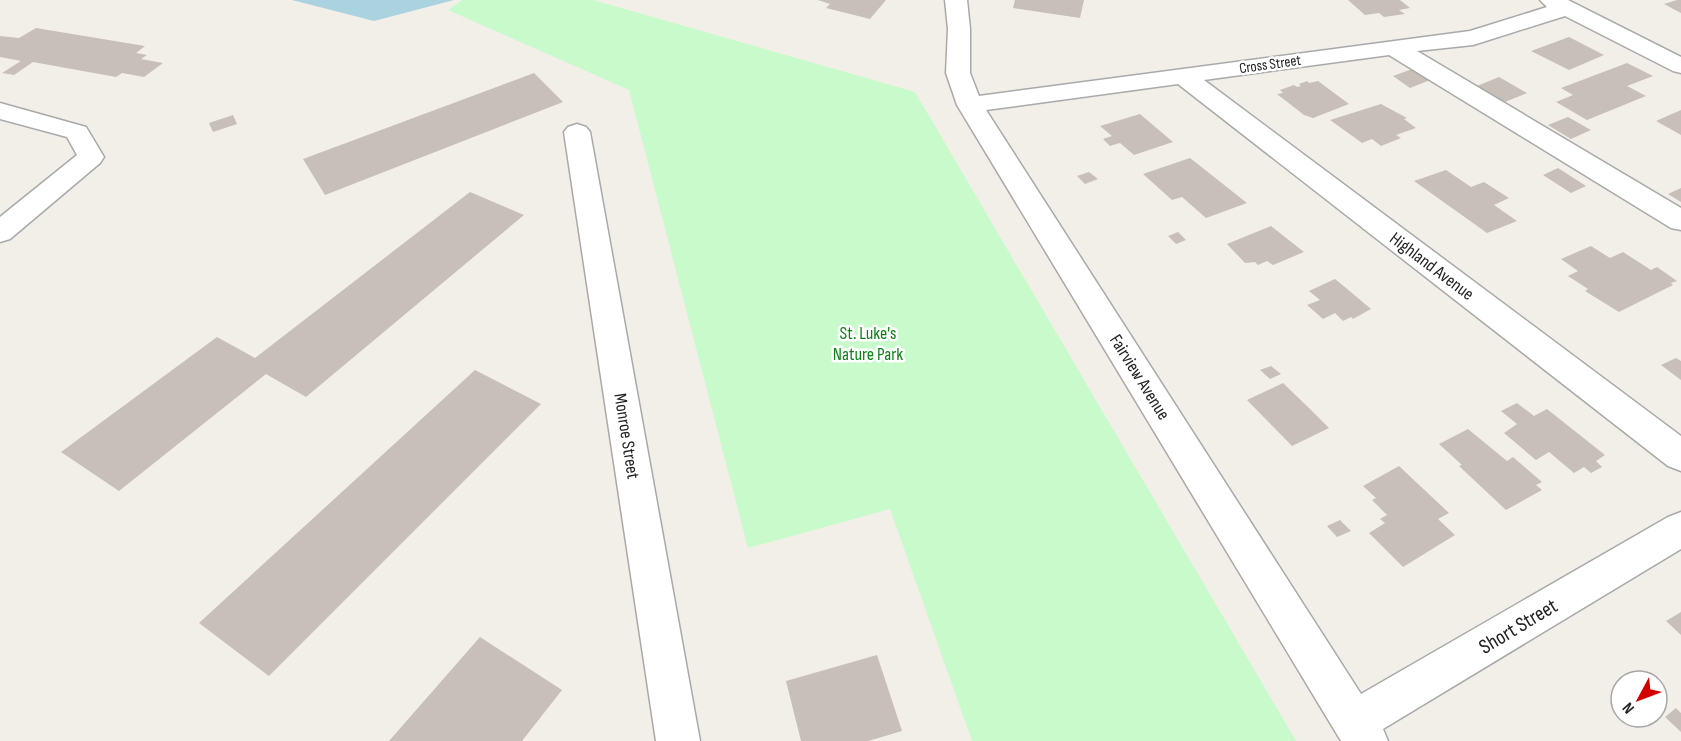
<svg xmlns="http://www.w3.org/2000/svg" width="1681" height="741" font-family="'Sofia Sans Condensed',sans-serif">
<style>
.park{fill:#c8facc}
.water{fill:#aad3df}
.building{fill:#c7bfb8}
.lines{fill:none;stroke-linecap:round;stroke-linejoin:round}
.minor-casing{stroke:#a9a9a9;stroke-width:3}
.minor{fill:#fff;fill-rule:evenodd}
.labels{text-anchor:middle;stroke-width:5;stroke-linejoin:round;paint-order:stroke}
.far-street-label{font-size:15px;fill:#222;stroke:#fff}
.street-label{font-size:18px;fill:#222;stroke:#fff}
.park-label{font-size:18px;fill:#0c8416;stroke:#fff}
.near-street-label{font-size:21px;fill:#222;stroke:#fff}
</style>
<rect width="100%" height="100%" fill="#f2efe9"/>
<path class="park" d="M462,0H593L915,92L1296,741H972L890,509L748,548L629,90L448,10Z"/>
<path class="water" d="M292,0H454L374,21Z"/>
<path class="building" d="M818,0H886L870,19L826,8L830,4Z
M1015,0H1084L1080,18L1013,8Z
M1348,0H1400L1410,8L1399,10L1405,14L1384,17L1379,13L1365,15Z
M1677,0H1681V13L1664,4Z
M36,28L145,46L136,53L147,55L141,59L163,63L144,77L122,73L116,77L33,62L14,75L2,73L21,61L0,57V36L19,38Z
M1569,37L1604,55L1569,70L1531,51Z
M1627,63L1653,76L1627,86L1646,96L1587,120L1556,102L1573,95L1561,88Z
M1415,68L1433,79L1410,88L1393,76Z
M534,73L563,102L325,195L303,159Z
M1499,77L1527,93L1505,102L1477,86Z
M1307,81L1309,83L1318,81L1349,104L1313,118L1304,115L1277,94L1283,93L1280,90L1294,85L1297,87L1301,86L1299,84Z
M1381,104L1407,118L1404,119L1416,128L1396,135L1401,138L1381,146L1372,139L1362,143L1330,120Z
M1681,110V135L1656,121Z
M1140,114L1173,142L1134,155L1120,143L1110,146L1103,139L1112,136L1100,126Z
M233,115L237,124L213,132L209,123Z
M1568,117L1591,130L1571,139L1548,125Z
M1190,158L1247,203L1206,218L1182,197L1172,200L1143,174Z
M1558,168L1586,186L1571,193L1543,175Z
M1446,170L1471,187L1484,182L1509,198L1494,205L1517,221L1487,233L1414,181Z
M1089,172L1098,179L1085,184L1077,176Z
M1681,188V202L1668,194Z
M470,192L524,215L306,397L266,374L119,491L61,452L217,337L255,358Z
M1271,226L1304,252L1273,265L1267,261L1258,265L1255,262L1245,263L1227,244Z
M1178,232L1186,240L1176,244L1168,236Z
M1591,246L1610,258L1623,252L1651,270L1657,267L1677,281L1671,283L1673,285L1619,312L1585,291L1588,289L1568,276L1578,271L1561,259Z
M1335,279L1346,288L1371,309L1353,319L1351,317L1343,321L1335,313L1323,319L1307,305L1320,300L1309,291Z
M1676,358L1681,361V380L1661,365Z
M1271,366L1281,374L1270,379L1260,370Z
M475,370L541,404L269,676L199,623Z
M1283,383L1309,408L1329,428L1292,446L1247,400Z
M1517,403L1534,416L1547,409L1605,455L1596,461L1602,467L1591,473L1584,467L1574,473L1549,452L1536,460L1504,433L1517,424L1501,411Z
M1468,429L1507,461L1513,457L1542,482L1536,485L1542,490L1506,510L1459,466L1462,465L1439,444Z
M1399,466L1449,513L1438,519L1455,535L1403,567L1369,533L1385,523L1380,519L1387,515L1372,500L1376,498L1363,486Z
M1340,520L1351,531L1337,537L1327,526Z
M1681,612V635L1666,621Z
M480,637L562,690L522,741H389Z
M877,655L902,731L868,741H801L786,681Z
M1676,708L1681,713V732L1665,717Z"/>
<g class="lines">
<g class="minor-casing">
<path id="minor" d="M945,0H967L970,29V73L979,96L1470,31L1547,7L1540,0H1568L1681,57V73L1673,71L1565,16L1473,45L1417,51L1681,208V230L1671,228L1389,55L1204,80L1681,436V471L1668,466L1178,84L986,110L1361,694L1668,517L1681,512V549L1383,729L1388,741H1341L957,105L946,73L948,29Z
M0,103L86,127L104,157L100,163L10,239L0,242V217L77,155L67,137L0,119Z
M577,124L586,127L590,132L700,741H656L564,132L568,127Z"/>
</g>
<use href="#minor" class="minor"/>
</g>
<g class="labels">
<g class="far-street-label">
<text transform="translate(1270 64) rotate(-8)" y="5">Cross Street</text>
</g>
<g class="street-label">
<text transform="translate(1432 266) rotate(37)" y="6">Highland Avenue</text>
<text transform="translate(1140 377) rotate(58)" y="6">Fairview Avenue</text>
<text transform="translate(627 436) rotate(81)" y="6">Monroe Street</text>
</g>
<g class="park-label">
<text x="868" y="339">St. Luke's<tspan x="868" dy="21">Nature Park</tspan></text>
</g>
<g class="near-street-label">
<text transform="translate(1518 626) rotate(-31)" y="7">Short Street</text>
</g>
</g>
<g transform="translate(1639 699) rotate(229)"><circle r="28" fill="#ffffff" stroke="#a7a7a7" stroke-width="1.5"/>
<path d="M0-4.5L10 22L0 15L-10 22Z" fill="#d40000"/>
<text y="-9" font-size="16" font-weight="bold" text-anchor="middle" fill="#222222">N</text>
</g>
</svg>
